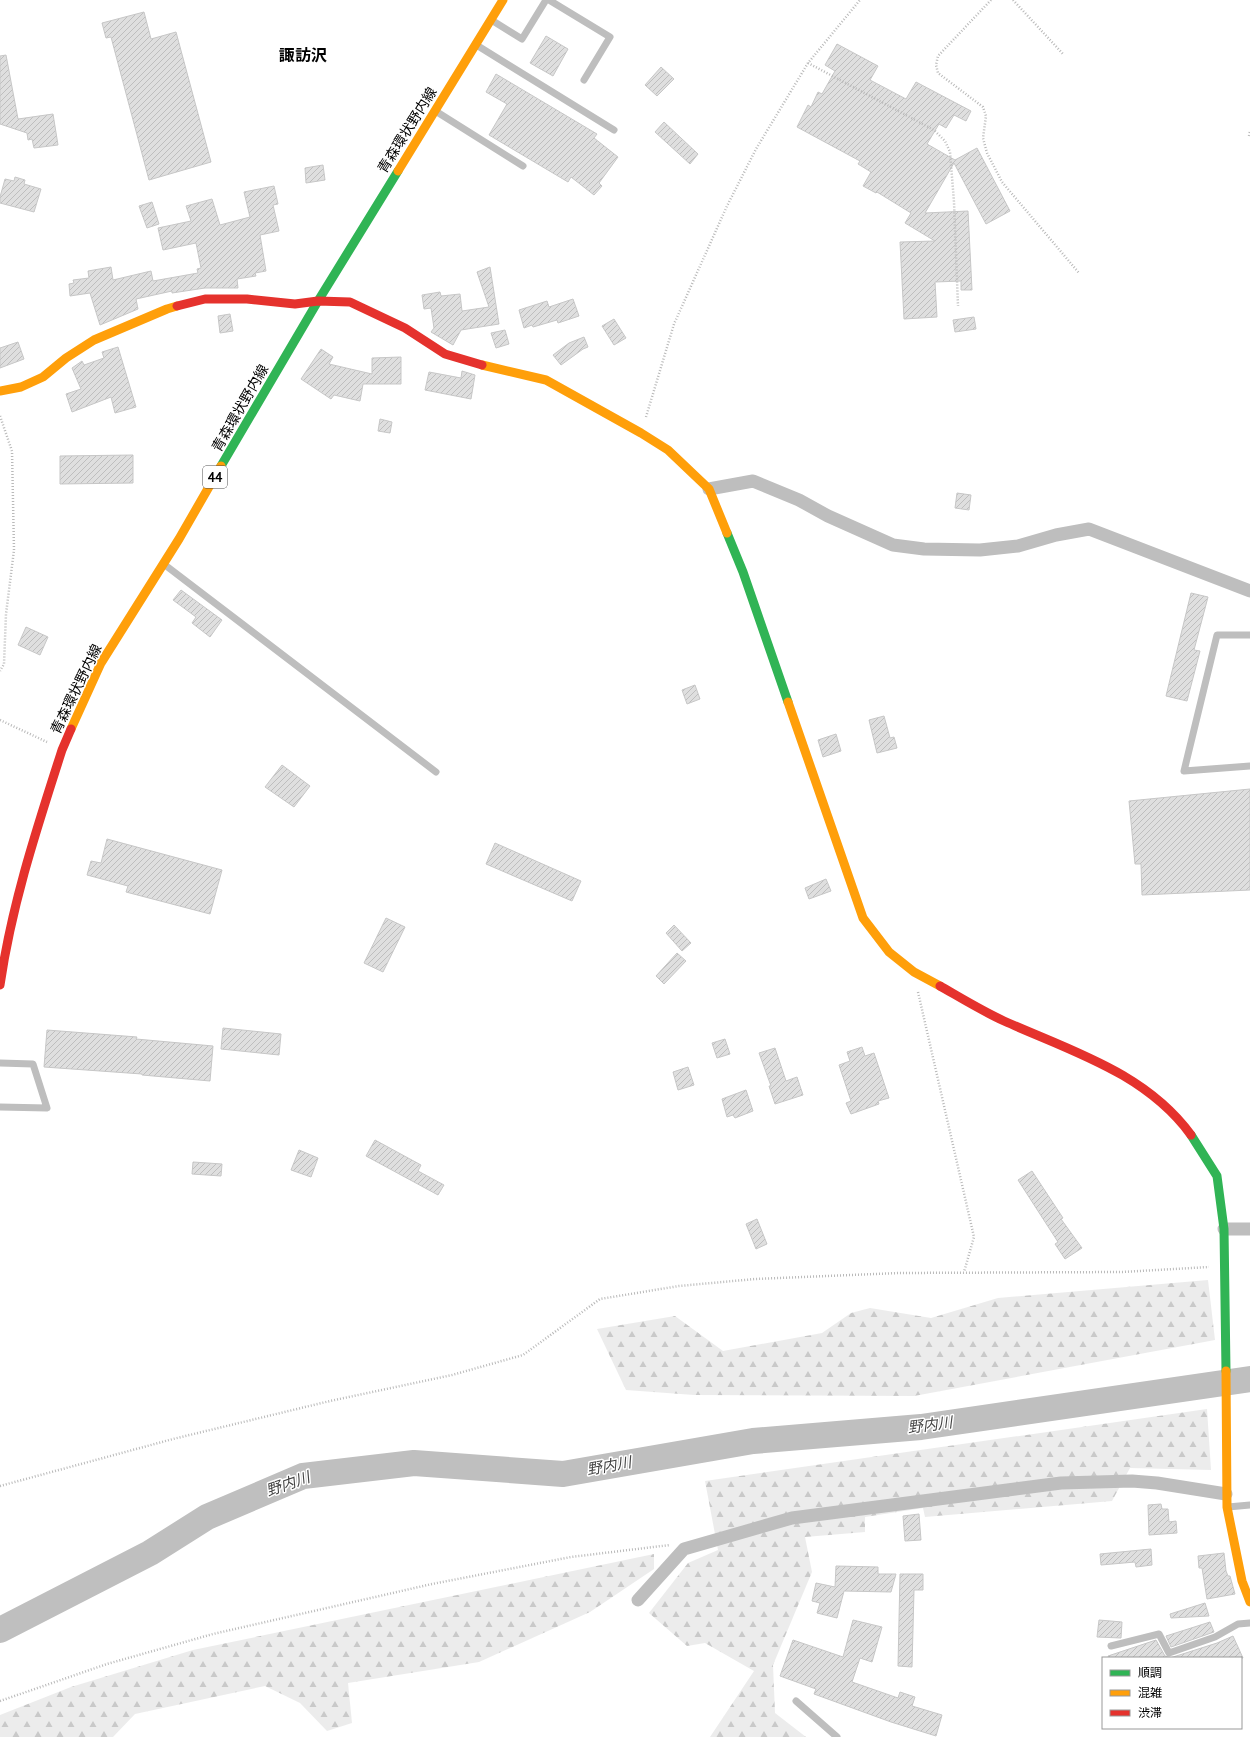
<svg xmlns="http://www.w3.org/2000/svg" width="1250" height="1737" font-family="'PT Sans','Noto Sans JP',sans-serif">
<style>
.forest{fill:url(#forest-firs)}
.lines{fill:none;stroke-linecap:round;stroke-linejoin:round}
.river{stroke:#bfbfbf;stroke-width:26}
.building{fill:url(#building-hatch);stroke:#c7c7c7}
.path{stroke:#b9b9b9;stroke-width:2.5;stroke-dasharray:1 2;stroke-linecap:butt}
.lane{stroke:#bebebe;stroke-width:7}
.street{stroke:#bebebe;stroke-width:13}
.fast{stroke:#30b455;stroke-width:9}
.slow{stroke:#ff9f0a;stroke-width:9}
.jam{stroke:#e5322d;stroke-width:9}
.labels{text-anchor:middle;stroke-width:3;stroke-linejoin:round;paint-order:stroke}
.shield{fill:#fff;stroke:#4c4c4c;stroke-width:1}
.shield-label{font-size:13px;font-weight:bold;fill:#000}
.street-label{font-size:14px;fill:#000;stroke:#fff}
.water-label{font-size:15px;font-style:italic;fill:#444;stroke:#fff}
.quarter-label{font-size:16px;font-weight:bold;fill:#000;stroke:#fff}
</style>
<defs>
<pattern id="forest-firs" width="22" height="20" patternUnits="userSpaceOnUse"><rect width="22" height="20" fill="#ececec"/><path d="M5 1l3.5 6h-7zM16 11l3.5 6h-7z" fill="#c9c9c9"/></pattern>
<pattern id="building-hatch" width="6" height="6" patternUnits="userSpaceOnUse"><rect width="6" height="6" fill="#dfdfdf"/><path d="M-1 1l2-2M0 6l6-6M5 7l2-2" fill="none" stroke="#bebebe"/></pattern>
</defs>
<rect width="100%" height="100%" fill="#fff"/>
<path class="forest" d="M1208,1280L1215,1340L914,1396L694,1395L626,1390L597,1329L675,1316L723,1351L822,1333L851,1313L870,1308L931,1318L998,1298Z
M1207,1409L1211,1470L1130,1468L1112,1501L925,1517L923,1508L865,1517V1532L805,1537L812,1572L773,1665L775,1713L806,1737H710L754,1671L705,1643L687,1646L649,1613L688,1563L718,1550L705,1481Z
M654,1554V1569L590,1612L479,1662L348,1683L352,1723L327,1731L300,1703L265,1686L135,1714L113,1737H0V1715L71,1687L193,1650Z"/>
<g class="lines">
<path class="river" d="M0,1630L150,1553L207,1517L303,1476L414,1463L563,1474L753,1441L921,1427L1250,1379"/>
</g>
<path class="building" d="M144,12L151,39L176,32L211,162L149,180L111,37L106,38L102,23Z
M546,36L568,49L553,76L530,63Z
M837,44L878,66L870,80L906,99L916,82L971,111L966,121L954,115L946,128L939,124L927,144L955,160L977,148L1010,211L986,224L954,163L925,213L968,211L972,290H961V281L935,282L937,317L904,319L900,242L935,241L905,223L911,213L877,192L876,193L863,186L871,172L858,164L860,161L797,127L808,105L811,107L818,92L822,94L835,71L825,65Z
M6,55L18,119L53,114L58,145L34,148L32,139L28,140L27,133L0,124V56Z
M661,67L674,79L657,96L645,85Z
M496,74L597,134L594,138L618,157L599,183L602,186L594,195L571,177L568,182L489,135L507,104L486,92Z
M664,122L698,154L690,164L655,132Z
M323,165L325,180L306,183L305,168Z
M15,177L25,180L24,184L41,189L34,212L0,203V197L5,179L14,181Z
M274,186L278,204L273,205L279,231L260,235L266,271L255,273L256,276L237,279L238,288H205L172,293V291L136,299L138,309L100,325L90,293L70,296L69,284L74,283L73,280L89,278L88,271L111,267L113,280L151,271L153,281L198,273L197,269L201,268L196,243L163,250L158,228L191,221L186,206L212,199L220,225L250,217L244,192Z
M152,202L159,224L147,228L139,206Z
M490,267L499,324L461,330L453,345L431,332L434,328L431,308L424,309L422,295L440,292L441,296L460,294L462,311L489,307L477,272Z
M573,299L579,316L558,323L557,320L533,327L532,325L524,328L519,310L547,301L549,307Z
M230,314L233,331L220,333L218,316Z
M974,317L976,329L955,332L953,320Z
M614,319L626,338L614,345L602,326Z
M505,330L509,344L496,348L491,333Z
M584,337L588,347L583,349L561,365L553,355L569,343Z
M18,342L24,359L0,368V348Z
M118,347L136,407L115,413L111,397L72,412L66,394L81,389L72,368L82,361L84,365L104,358L102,352Z
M321,349L333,357L329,364L372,374V358L401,357V384H363L360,401L334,395L331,399L301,379Z
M462,371L475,375L471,399L425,390L429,372L461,378Z
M380,419L392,422L390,433L378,431Z
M133,455V483L60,484V456Z
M957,493L971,495L969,510L955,508Z
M181,590L222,620L210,637L192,623L196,617L173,600Z
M1191,593L1208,597L1194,650L1200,651L1187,701L1166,696Z
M26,627L48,637L40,655L18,645Z
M695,685L700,699L687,704L682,690Z
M884,716L890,738L894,737L897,748L877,753L869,720Z
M836,734L841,751L823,757L818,740Z
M282,765L310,786L294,807L265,787Z
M1250,789V890L1142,895L1141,864H1135L1129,801Z
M107,839L222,870L210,914L126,892L128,886L87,875L91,861L101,863Z
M495,843L581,881L572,901L486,864Z
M826,879L831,891L809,899L805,888Z
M386,918L405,927L383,972L364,963Z
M674,925L691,943L682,951L666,933Z
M677,953L686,961L664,984L656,976Z
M223,1028L281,1034L279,1055L221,1049Z
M47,1030L137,1037L136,1039L213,1046L210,1081L142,1075V1074L44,1067Z
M725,1039L730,1054L717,1058L712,1043Z
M862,1047L865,1056L874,1053L889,1098L878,1101L879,1104L851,1114L846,1103L851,1101L839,1065L850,1061L847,1052Z
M775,1048L786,1081L797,1077L803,1095L775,1104L769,1086H771L759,1053Z
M688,1067L694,1085L678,1090L673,1072Z
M746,1090L753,1111L735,1118L733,1115L727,1117L722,1099Z
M375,1140L421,1165L418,1171L444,1185L438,1195L366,1156Z
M299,1150L318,1158L311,1177L291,1170Z
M193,1162L222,1164L221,1176L192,1174Z
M1032,1171L1063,1218L1061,1219L1082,1248L1065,1259L1055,1244L1058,1242L1018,1180Z
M757,1219L767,1244L756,1249L746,1224Z
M1161,1504L1162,1509H1168L1169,1522L1176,1521L1177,1533L1149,1535L1148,1505Z
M919,1514L921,1540L905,1541L903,1516Z
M1151,1549L1152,1565L1136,1567L1135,1562L1101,1565L1100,1554Z
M1224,1553L1226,1571L1228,1576H1230L1235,1594L1207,1599L1202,1568H1199L1198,1556Z
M836,1566L878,1567V1574H896L891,1592L844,1591L837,1618L817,1613L820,1603L812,1601L816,1583L835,1587Z
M900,1574H923V1590H914L912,1667L898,1666Z
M1205,1603L1209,1616L1171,1618L1170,1614Z
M853,1620L882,1627L872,1662L860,1658L852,1682L898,1698L900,1692L915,1697L912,1706L942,1715L936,1736L891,1722L814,1694L816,1689L780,1676L793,1640L843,1657Z
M1099,1620L1122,1622L1121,1638L1097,1637Z
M1210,1622L1214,1632L1171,1647L1166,1636Z
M1233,1636L1243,1658H1109L1108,1656L1156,1640L1165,1656L1170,1658L1217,1643Z"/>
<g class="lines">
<path class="path" d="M991,0L938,56L936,65L938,73L983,107L986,116L983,138L987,153L1002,182L1079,273
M1013,0L1064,55
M808,63L934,130L945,141L950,152L954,202L958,306
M1249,136L1250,131
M0,416L12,451L14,550L6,614L4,664L0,671
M646,417L674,324L727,206L756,149L808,63L860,0
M0,720L47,742
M918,992L974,1237L964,1272
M0,1486L173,1439L330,1401L452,1375L523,1355L600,1299L679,1286L755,1279L899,1273L1122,1272L1209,1267
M0,1701L107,1664L213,1634L432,1584L571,1557L670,1545"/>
<path class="lane" d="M549,0L610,37L584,80
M493,21L522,39L546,0
M478,46L614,130
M437,112L523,166
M165,565L436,772
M1250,635H1217L1184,771L1250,766
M0,1063L33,1064L47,1108L0,1107
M1228,1507L1250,1505
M1111,1646L1159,1634L1169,1653L1215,1637L1238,1624L1250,1623
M796,1701L837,1737"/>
<path class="street" d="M709,489L753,481L799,500L828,516L893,545L924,549L980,550L1018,546L1056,535L1089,529L1250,591
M1224,1229H1250
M638,1600L684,1549L792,1518L1061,1483L1132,1481L1157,1483L1226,1494"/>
<path class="fast" d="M221,466L318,301L398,171
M727,533L743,572L788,702
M1191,1135L1217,1176L1224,1229L1226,1371"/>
<path class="slow" d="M398,171L503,0
M482,365L546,380L641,433L668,450L709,489L727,533
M0,391L21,387L43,377L66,358L94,340L167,309L177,306
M788,702L863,918L889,952L914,972L940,986
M71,729L101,663L179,539L221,466
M1226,1371L1227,1507L1242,1581L1250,1602"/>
<path class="jam" d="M177,306L205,299H247L295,304L318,301L350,302L405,328L445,354L482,365
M0,985C12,903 37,828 62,750L71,729
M940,986C961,998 982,1011 1004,1021C1071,1051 1146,1073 1191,1135"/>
</g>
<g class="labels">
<rect class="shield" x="203" y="466" width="24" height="22" rx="3"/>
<g class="shield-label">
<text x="215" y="482">44</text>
</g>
<g class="street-label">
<text transform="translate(407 130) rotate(-58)" y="5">青森環状野内線</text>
<text transform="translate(240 408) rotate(-60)" y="5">青森環状野内線</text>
<text transform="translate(76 689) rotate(-64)" y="5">青森環状野内線</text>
</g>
<g class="water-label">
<text transform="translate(930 1425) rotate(-7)" y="5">野内川</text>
<text transform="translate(609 1466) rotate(-10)" y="5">野内川</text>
<text transform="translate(288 1484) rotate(-19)" y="5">野内川</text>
</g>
<g class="quarter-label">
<text x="303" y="61">諏訪沢</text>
</g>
</g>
<rect x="1102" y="1657" width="140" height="72" fill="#ffffff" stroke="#999999"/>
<rect x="1110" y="1670" width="20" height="6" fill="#30b455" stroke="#999999"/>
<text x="1138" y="1677" font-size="12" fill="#000000">順調</text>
<rect x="1110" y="1690" width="20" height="6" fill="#ff9f0a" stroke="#999999"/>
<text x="1138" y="1697" font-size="12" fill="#000000">混雑</text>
<rect x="1110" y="1710" width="20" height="6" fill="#e5322d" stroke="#999999"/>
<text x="1138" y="1717" font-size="12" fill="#000000">渋滞</text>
</svg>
